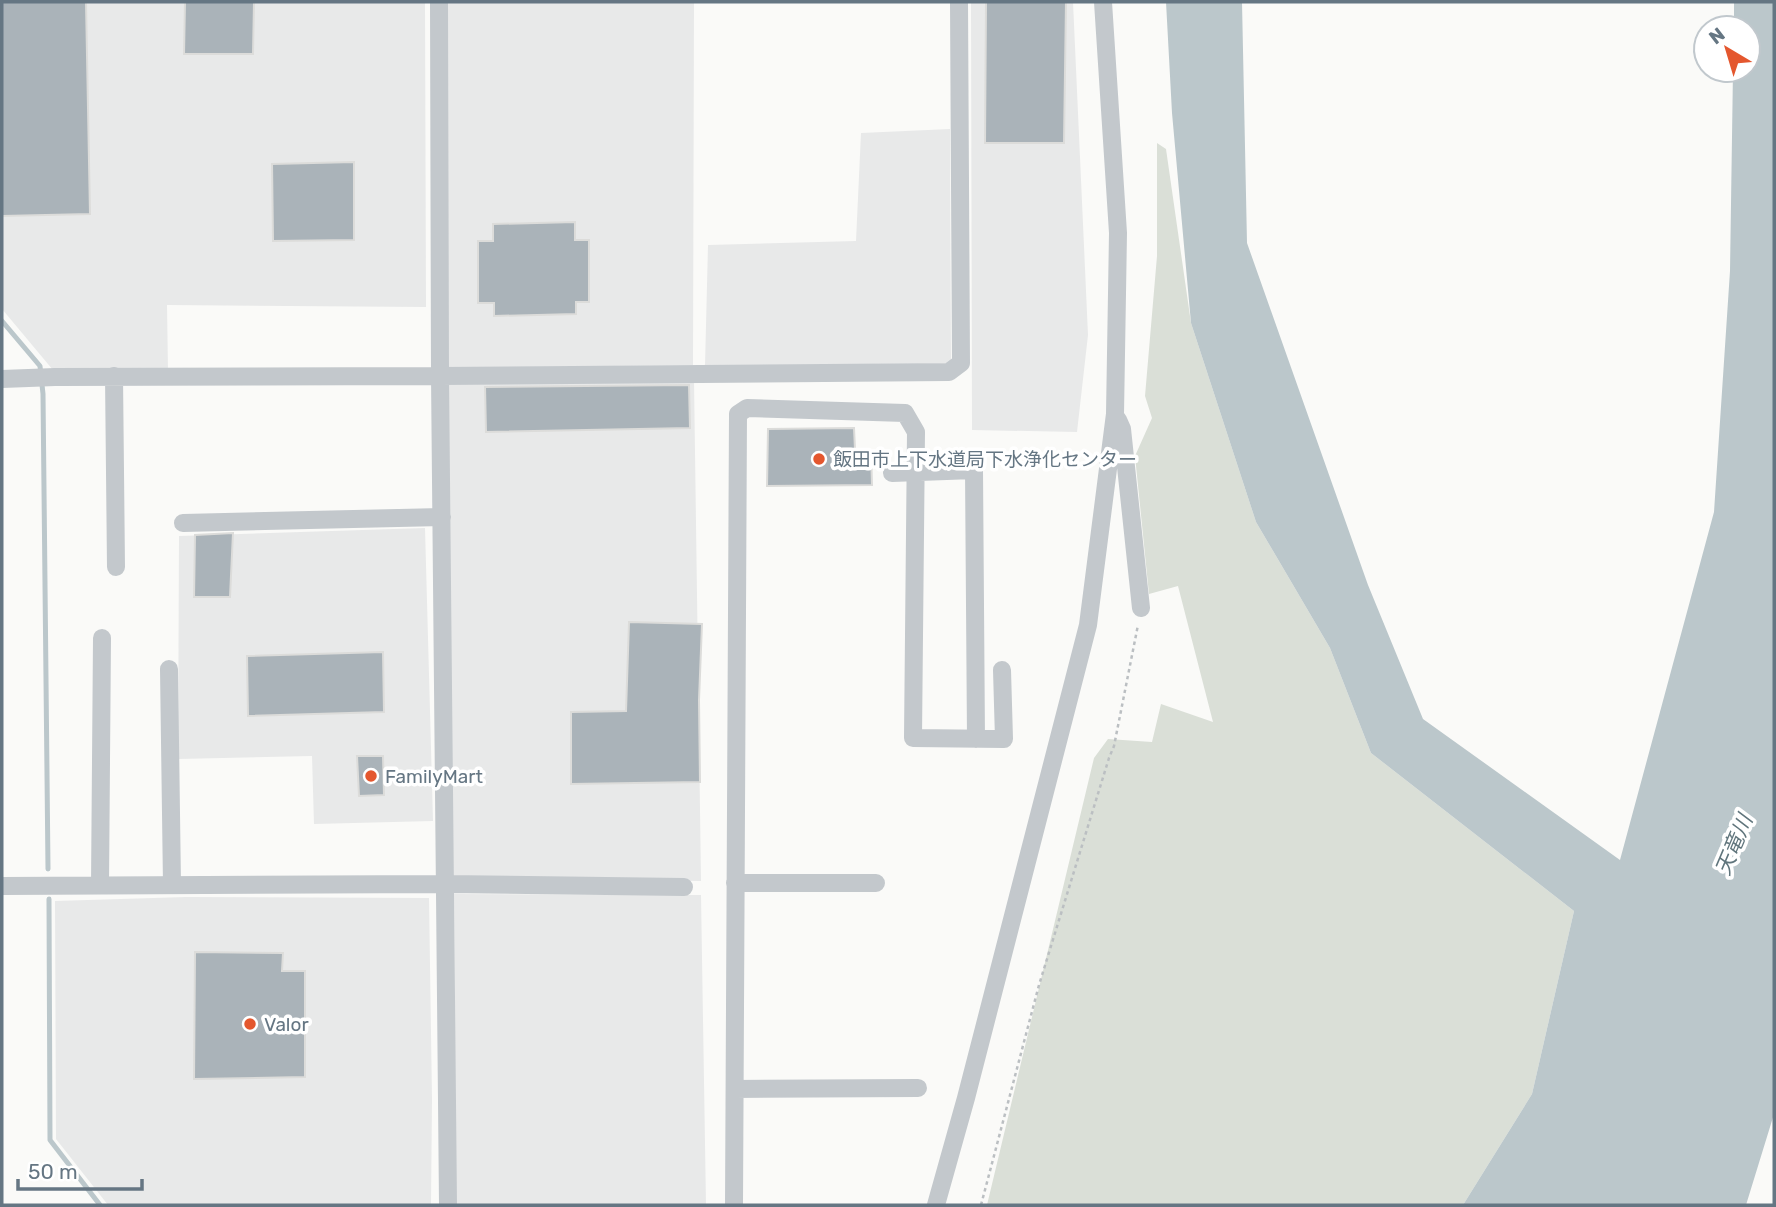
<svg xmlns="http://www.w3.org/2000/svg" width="1776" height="1207" font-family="Rubik,'Noto Sans JP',sans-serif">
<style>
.built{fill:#e8e9e9}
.green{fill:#dadfd7}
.water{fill:#bbc7cb}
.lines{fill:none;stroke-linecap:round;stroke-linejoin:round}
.stream{stroke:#bbc7cb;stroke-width:5}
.building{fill:#aab3b9;stroke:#dcdcda;stroke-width:2}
.path{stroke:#bbbfc2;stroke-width:2.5;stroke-dasharray:3.5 3.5;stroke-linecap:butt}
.minor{stroke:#c3c8cc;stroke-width:18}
.poi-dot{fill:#e4572e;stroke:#fff;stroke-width:2.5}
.labels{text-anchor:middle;stroke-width:7;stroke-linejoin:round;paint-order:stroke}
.poi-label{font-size:19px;fill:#657683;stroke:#fff;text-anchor:start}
.water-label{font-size:21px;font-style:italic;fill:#60757c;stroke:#fff}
</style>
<rect width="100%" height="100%" fill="#fafaf8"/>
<path class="built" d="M2,2H425L426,307L167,305L168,371L53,370L2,309Z
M446,2H694L693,365L447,368Z
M971,2H1073L1088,335L1077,432L972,430Z
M950,129L951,363L705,366L708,245L856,241L861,133Z
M694,380L701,881L452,878L448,384Z
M425,528L433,821L314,824L312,756L178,759L179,536Z
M454,894L701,895L706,1205H456Z
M186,897L429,898L432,1099L431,1205H108L56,1139L55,901Z"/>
<path class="green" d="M1157,143L1166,149L1191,323L1256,522L1330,648L1371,753L1574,911L1532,1094L1463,1205H987L1094,758L1108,739L1152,742L1161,704L1213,722L1178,586L1149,594L1135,456L1152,418L1145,396L1157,256Z"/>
<path class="water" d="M1166,2H1242L1247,243L1368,585L1423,719L1620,860L1714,512L1730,271L1733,70H1748V28H1734V2H1774V1114L1746,1205H1463L1532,1094L1574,911L1371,753L1330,648L1256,522L1191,323L1172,113Z"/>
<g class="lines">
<path class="stream" d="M2,321L40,366L43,394L48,869
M49,899L50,1140L100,1205"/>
</g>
<path class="building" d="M2,2H86L90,214L2,216Z
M185,2H254L253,54H184Z
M986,2H1066L1064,143H985Z
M354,162V240L273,241L272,164Z
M575,222V240H589V302H576V314L494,316V303H478V241H493V224Z
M689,385L690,428L486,432L485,387Z
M854,428L855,449L871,450L872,485L767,486L768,429Z
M233,533L230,597H194L195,535Z
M629,622L702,624L699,700L700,782L571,784V712L626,711Z
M383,652L384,712L248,716L247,656Z
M357,756H383L384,795L359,796Z
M195,952L283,953L282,971H305V1077L194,1079Z"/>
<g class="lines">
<path class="path" d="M981,1205L1039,985L1109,758L1114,746L1138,625"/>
<path class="minor" d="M439,2L440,376L448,1205
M114,376L116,567
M2,379L55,377L440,376L949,372L961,363L959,2
M1118,420L1122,429L1141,608
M892,473L974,470L976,739
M183,523L442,517
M169,669L172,885
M735,883H876
M100,885L102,638
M2,886L445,884L684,887
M735,1089L918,1088
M734,1205L738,414L747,408L905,413L916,432L913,738L1004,739L1002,670
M936,1205L966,1098L1088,625L1115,414L1118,233L1103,2"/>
</g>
<g class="poi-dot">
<circle cx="819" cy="459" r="7"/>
<circle cx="371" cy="776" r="7"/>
<circle cx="250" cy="1024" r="7"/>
</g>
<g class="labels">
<g class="poi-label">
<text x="833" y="466">飯田市上下水道局下水浄化センター</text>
<text x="385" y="783">FamilyMart</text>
<text x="264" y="1031">Valor</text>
</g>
<g class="water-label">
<text transform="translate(1734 845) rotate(-67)" y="7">天竜川</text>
</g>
</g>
<rect width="1776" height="1207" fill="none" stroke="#657683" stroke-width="7"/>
<g transform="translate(1727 49) rotate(322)"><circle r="33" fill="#ffffff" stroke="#c1c8cd" stroke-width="2"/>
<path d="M0-5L12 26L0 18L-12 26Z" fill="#e4572e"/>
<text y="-10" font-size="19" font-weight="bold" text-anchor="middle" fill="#657683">N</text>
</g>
<path d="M18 1179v10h124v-10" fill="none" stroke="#657683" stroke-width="3.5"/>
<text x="28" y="1179" font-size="21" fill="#657683" stroke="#ffffff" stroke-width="5" paint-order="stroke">50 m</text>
</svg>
